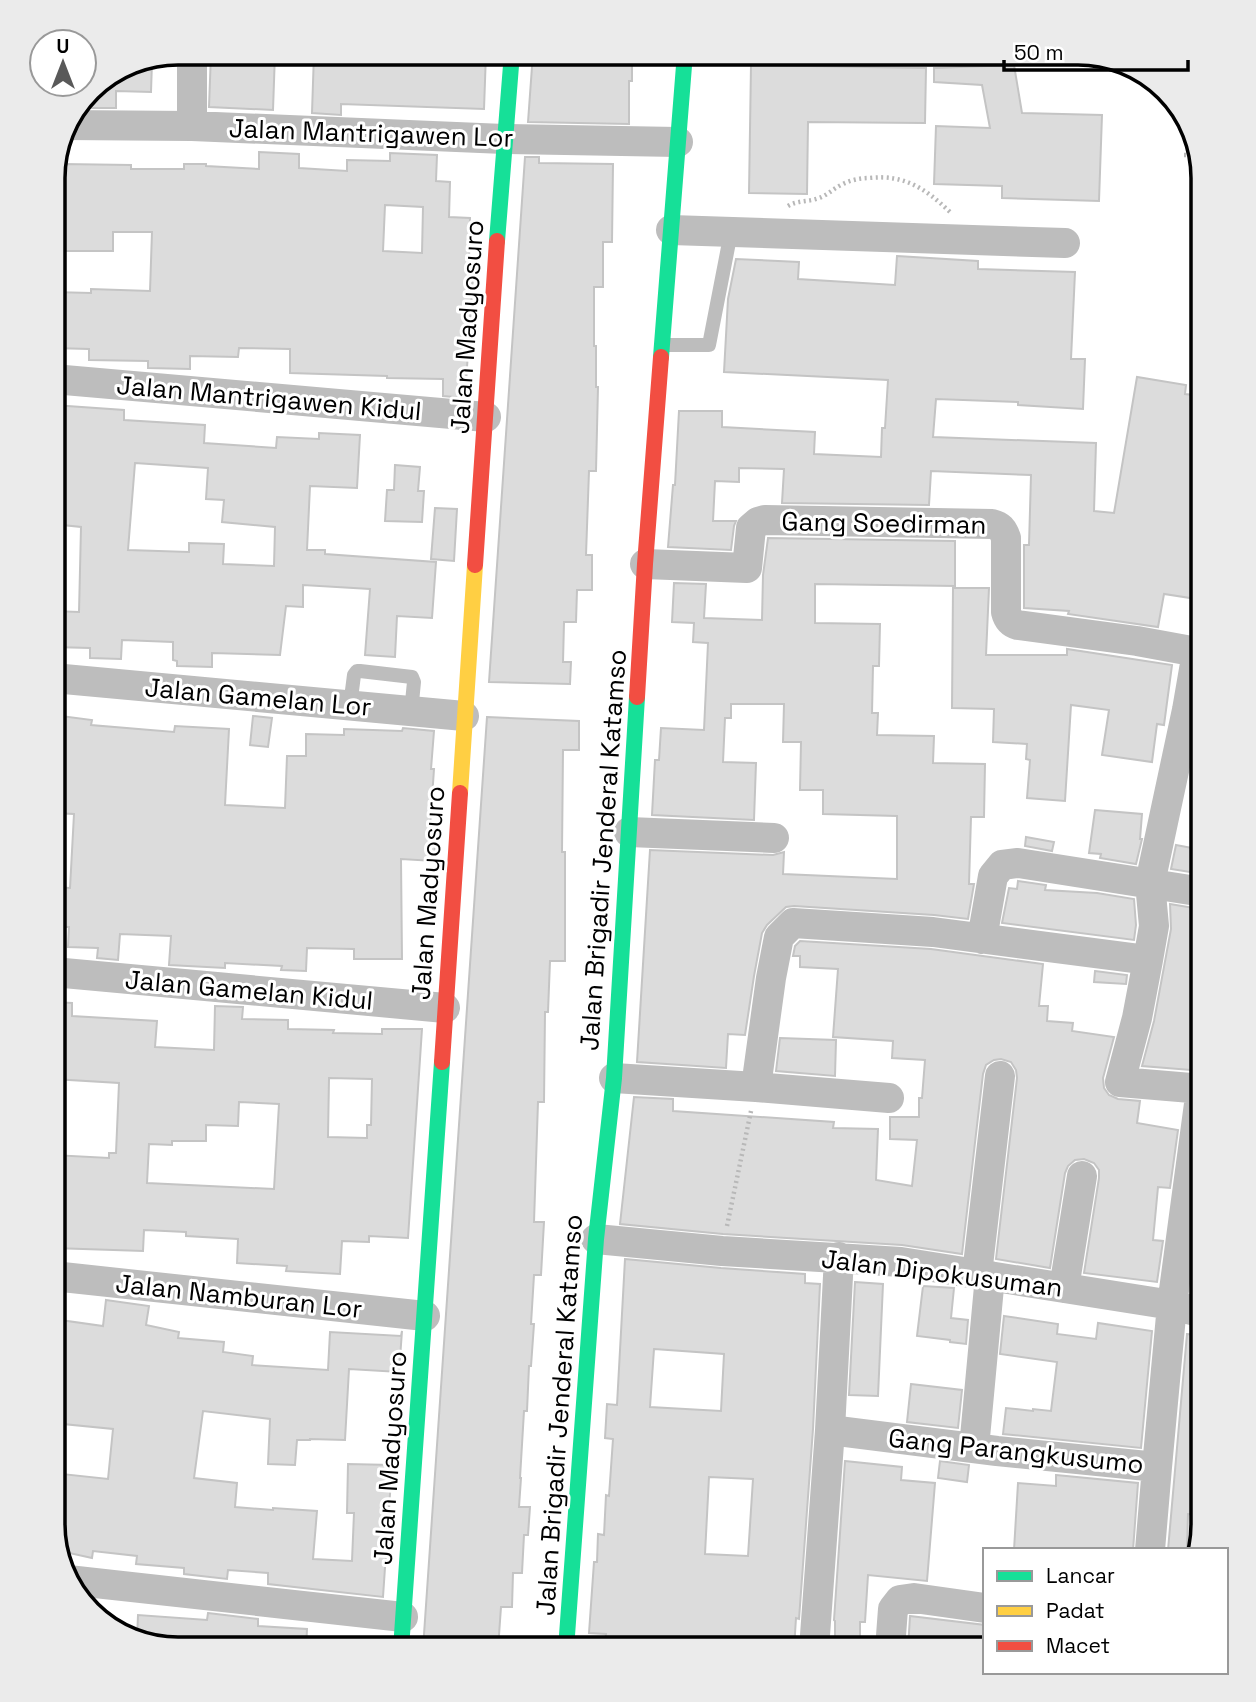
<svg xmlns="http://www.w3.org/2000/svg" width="1256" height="1702" font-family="'Space Grotesk',sans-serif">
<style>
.building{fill:#dcdcdc;stroke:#c4c4c4;stroke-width:2;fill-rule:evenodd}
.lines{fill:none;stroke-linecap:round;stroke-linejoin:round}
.path{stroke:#b8b8b8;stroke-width:4.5;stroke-dasharray:2 3.5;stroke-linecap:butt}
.lane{stroke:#bdbdbd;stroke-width:14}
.street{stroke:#bdbdbd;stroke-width:30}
.fast{stroke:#16e098;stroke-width:16}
.slow{stroke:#ffcf43;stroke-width:16}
.jam{stroke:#f24e42;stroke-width:16}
.labels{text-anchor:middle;stroke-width:6;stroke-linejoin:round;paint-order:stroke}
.street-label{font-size:26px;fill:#000;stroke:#fff}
.rim{fill:none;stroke:#000;stroke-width:3.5}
</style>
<rect width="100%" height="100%" fill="#fff"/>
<path class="building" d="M211,53H275L273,110L209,107Z
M314,53H486L484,109L341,104V115L312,113Z
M533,53H632V81H629V124L528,122Z
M152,62L151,92L116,91V108H77L95,84Z
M751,65L926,68L925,123L808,122L807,194L749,193Z
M1014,65L1022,113L1102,115L1099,201L1002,198V186L934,184L936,126L990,128L982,85L934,82V68Z
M259,152L299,154V168L347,171V160L390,161V153L437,155L436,181L450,182L449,217L470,218L469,261H474L465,398L443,396V379L387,378V376L290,373V349L239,348L238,357L190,356V369L148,368V361L89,360V349L53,348V292L91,293V289L150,291L152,232H113V251H55L56,210H62L63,164L131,165V169H184V164H206V166L259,169ZM385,205L423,207L422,253L383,251Z
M525,157H539V163L613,164L612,242H603V287H594V346H596V387H598L596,471H589L586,555H592V590H577L576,622H564L563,662H571L570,684L489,682Z
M897,256L978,261V269L1075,272L1071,359H1085L1083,409L1018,405V402L936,399L933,437L1096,443L1094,511L1114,513L1137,377L1186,385L1185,394L1203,396V600L1164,594L1158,627L1068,614L1069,611L1024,608V545H1029L1031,475L931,471L929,505L782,503L784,469L739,468V482L715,481L713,521H736L734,526L731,550L668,547L673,485H675L679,411H722V427L815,432L814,454L881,457L882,428H885L888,380L724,372L728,299L736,259L799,262L798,279L895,285Z
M53,405L124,410V420L205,425L204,443L276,448L277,437L319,439V433L360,435L357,488L310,486L307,550H325V554L436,562L432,618L397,616L395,657L365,655L370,589L303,585V607L286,606L280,655L212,653V667L177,666V661L173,660V642L122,640L121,659L90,658V648L53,647V611L79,612L81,527L53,524ZM135,463L208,468L206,499L224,500L222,522L275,527L274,566L223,564L224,544L189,543V552L128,550Z
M395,465L420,467L418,491H424L422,522L385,521L387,490H394Z
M435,508L457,509L454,561L431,559Z
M768,538L955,541V586L815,584V623L880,624L879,666H873L872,713H878L877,735L934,736L933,763L985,764L984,817H971L969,884H974L968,919L934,915L794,906L786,907L767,925L762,933L754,976L745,1035L728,1034L726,1068L637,1062L650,850L773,855L784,852L783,874L897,879V816L823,814V790H800L801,742H783L784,704H731V718H725L723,762L756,763L754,820L652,815L655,760H659L661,728L704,730L708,643L693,642L694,623L672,622L674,583L706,584L704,618L762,620L763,575Z
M953,588H989L986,655H1067V649L1172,665L1164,725L1157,724L1152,762L1102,755L1109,710L1071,705L1065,801L1027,798L1030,760L1026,759L1027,744L993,742L994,709L952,708Z
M53,715L92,720L91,725L174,732L175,726L229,729L225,805L285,808L287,756H306V734L344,735V729L402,731L403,728L434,731L431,769H434L430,827H436L434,861L401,859L402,959H354V949L307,948L306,971L281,970L282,966L225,963V968L169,965L171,936L120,934L118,960L97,958L98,948L68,947L69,927H53V887L70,888L74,814L53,813Z
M253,716L272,718L268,747L250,745Z
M487,717L579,721V750H563L562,852H565V961H550L548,1012H545L544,1102H538L534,1222H544L541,1275H534L531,1324H534L531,1366H529L527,1411H524L520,1478H521L519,1507H530L528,1535H524L522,1573H513L512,1607H501L498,1649H423Z
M1095,810L1142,814L1140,839H1142L1136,864L1100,858L1101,854L1089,853Z
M1026,837L1054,842L1052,851L1025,846Z
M1176,845L1203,850V874L1171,869Z
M1018,881L1046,885L1045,890L1097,893L1134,899L1136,925L1134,940L1002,923L1009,888L1017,889Z
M1170,904L1200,909L1193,958L1203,959V1071L1142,1066L1154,1021L1171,929Z
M800,941L931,949L1043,964L1039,1006H1048L1047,1021L1073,1023L1072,1031L1114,1037L1103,1078L1104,1088L1109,1095L1118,1099L1140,1101L1137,1123L1178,1130L1170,1188L1158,1187L1153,1240L1163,1241L1157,1282L1084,1273L1099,1178V1170L1094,1163L1084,1159L1075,1160L1068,1166L1065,1173L1050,1268L996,1259L1017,1078L1016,1070L1011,1062L1001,1059L994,1060L986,1065L983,1074L962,1254L902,1245L723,1234L620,1224L634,1097L673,1099V1111L834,1122L833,1128L878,1129L876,1180L912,1186L917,1140L890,1139V1117H919V1098H922L925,1060L892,1058L893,1041L833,1037L838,969L800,967V956H793L795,946Z
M1095,971L1127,975L1126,984L1094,982Z
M53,1002L72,1003V1016L157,1021L155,1047L214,1050L215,1006L243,1007L242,1019L288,1020V1029L334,1030L333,1033L382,1034V1029H422L408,1238L369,1236V1242L342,1241L340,1274L286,1271L287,1266L237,1263L238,1239L186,1236V1232L144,1230L143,1251L53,1248V1155L109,1158V1153H116L119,1083L53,1079ZM329,1078L372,1079L371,1125H367V1138L328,1137ZM239,1102L279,1104L274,1189L147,1183L149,1144L172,1145V1141H206V1125L238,1126Z
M780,1038L836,1040L835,1076L776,1071Z
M1198,1246L1203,1247V1289L1192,1287Z
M625,1259L721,1268L805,1274V1283L820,1284L813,1429L799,1619L796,1618L794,1649H604L606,1634L589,1633L594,1562H597L598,1534L604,1535L606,1495L609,1496L613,1439L605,1438L607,1404L617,1405ZM654,1349L724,1354L721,1411L650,1407ZM709,1477L753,1479L748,1556L705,1554Z
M855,1282L883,1284L878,1396L849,1395Z
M923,1286L954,1288L951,1318L968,1320L966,1344L950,1342V1340L917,1336Z
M106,1300L149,1306L146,1325L179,1332L178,1338L224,1342L223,1352L253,1356L252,1365L328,1370L330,1332L401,1336L402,1331L399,1372L349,1369L345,1440L310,1439V1440H297L295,1465L268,1464L270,1419L203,1411L194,1478L237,1483L235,1507L273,1510V1508L317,1511L313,1559L352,1561L354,1513H347L348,1464L392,1465L383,1597L268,1584V1573L228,1570L227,1579L184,1574V1568L136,1564L137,1556L93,1551L92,1558L60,1551L52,1525L53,1473L108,1479L113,1429L53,1423V1319L103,1326Z
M1004,1316L1058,1324L1057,1334L1096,1339L1098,1323L1152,1331L1141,1448L1003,1434L1006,1408L1033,1411V1409L1051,1411L1057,1362L1000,1354Z
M1187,1334L1203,1336V1515L1188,1514L1187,1550H1168Z
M911,1384L962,1390L958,1428L907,1422Z
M845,1461L902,1467L901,1480L935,1483L927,1581L868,1575L865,1622H860V1649H835V1621L834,1620Z
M940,1461L969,1465L967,1482L938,1478Z
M1056,1475L1138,1483L1133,1550H1014L1018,1483L1056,1486Z
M208,1613L258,1619V1626L307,1629L306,1649H170L137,1639L138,1615L207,1620Z
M910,1616L985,1625V1649H908Z"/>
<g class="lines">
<path class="path" d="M1184,155H1197
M788,206C798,200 809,202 819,198C828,195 834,188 843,184C851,180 860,178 869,178C905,174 926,189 951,213
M727,1226L751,1111"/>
<path class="lane" d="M664,345H709L731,232
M350,706L354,675L357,671H360L412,677L414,682L411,712"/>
<path class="street" d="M192,53V126
M65,125L192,126L504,139L678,142
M671,230L1065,243
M53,379L486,417
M645,564L747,568L751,528L758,522L765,520L992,524C1000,526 1003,529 1006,538V612C1008,620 1011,623 1018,625L1137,641L1197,652
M53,678L464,716
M629,832L774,838
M982,939L993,876L1002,865L1018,863L1203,892
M53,972L445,1008
M614,1078L756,1087L889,1098
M756,1087L771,978L779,937L793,923L933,932L1148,960
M1203,1089L1120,1082L1137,1018L1148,960L1154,926L1150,883L1187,710L1197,652L1203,653
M596,1239L722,1251L901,1262L1172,1305L1203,1313
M977,1274L1000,1076
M53,1276L425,1316
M1064,1288L1082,1176
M830,1430L997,1451L1157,1467L1172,1305L1201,1089
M974,1448L990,1276
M1150,1550L1157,1467
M68,1580L403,1617
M814,1649L830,1430L839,1257
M890,1649L893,1609L900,1600L914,1598L985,1608"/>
<path class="fast" d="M497,241L512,53
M661,357L685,53
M401,1649L442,1062
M566,1649L596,1239L614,1078L637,697"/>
<path class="slow" d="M460,793L475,565"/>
<path class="jam" d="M475,565L497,241
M637,697L645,564L661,357
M442,1062L460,793"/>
</g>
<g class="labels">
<g class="street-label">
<text transform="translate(371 133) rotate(2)" y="9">Jalan Mantrigawen Lor</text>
<text transform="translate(467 327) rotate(-86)" y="9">Jalan Madyosuro</text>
<text transform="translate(269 398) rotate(5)" y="9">Jalan Mantrigawen Kidul</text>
<text transform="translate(884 523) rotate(1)" y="9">Gang Soedirman</text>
<text transform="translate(258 697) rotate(5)" y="9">Jalan Gamelan Lor</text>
<text transform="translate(603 850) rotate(-86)" y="9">Jalan Brigadir Jenderal Katamso</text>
<text transform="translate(428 893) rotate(-86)" y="9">Jalan Madyosuro</text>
<text transform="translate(249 990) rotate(5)" y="9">Jalan Gamelan Kidul</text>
<text transform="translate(942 1273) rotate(7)" y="9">Jalan Dipokusuman</text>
<text transform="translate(239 1296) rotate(6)" y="9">Jalan Namburan Lor</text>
<text transform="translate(559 1415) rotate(-86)" y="9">Jalan Brigadir Jenderal Katamso</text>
<text transform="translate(1016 1451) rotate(6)" y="9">Gang Parangkusumo</text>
<text transform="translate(390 1458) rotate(-86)" y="9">Jalan Madyosuro</text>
</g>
</g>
<path d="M0 0H1256V1702H0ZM178 65H1078A113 113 0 0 1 1191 178V1524A113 113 0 0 1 1078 1637H178A113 113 0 0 1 65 1524V178A113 113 0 0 1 178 65Z" fill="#ebebeb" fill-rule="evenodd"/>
<path class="rim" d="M178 65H1078A113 113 0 0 1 1191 178V1524A113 113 0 0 1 1078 1637H178A113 113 0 0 1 65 1524V178A113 113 0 0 1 178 65Z"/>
<rect x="983" y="1548" width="245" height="126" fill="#ffffff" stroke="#999999" stroke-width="2"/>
<rect x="997" y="1571" width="35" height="10" fill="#16e098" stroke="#999999" stroke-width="2"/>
<text x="1046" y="1583" font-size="21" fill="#000000">Lancar</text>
<rect x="997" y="1606" width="35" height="10" fill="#ffcf43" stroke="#999999" stroke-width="2"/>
<text x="1046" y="1618" font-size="21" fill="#000000">Padat</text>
<rect x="997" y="1641" width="35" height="10" fill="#f24e42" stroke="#999999" stroke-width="2"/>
<text x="1046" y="1653" font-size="21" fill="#000000">Macet</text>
<g transform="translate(63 63)"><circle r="33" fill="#ffffff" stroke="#999999" stroke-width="2"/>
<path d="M0-5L12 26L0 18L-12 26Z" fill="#595959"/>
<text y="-10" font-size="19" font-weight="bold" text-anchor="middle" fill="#000000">U</text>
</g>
<path d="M1004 60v10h184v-10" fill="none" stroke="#000000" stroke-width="3.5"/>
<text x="1014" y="60" font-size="21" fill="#000000" stroke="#ffffff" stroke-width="5" paint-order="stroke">50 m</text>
</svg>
